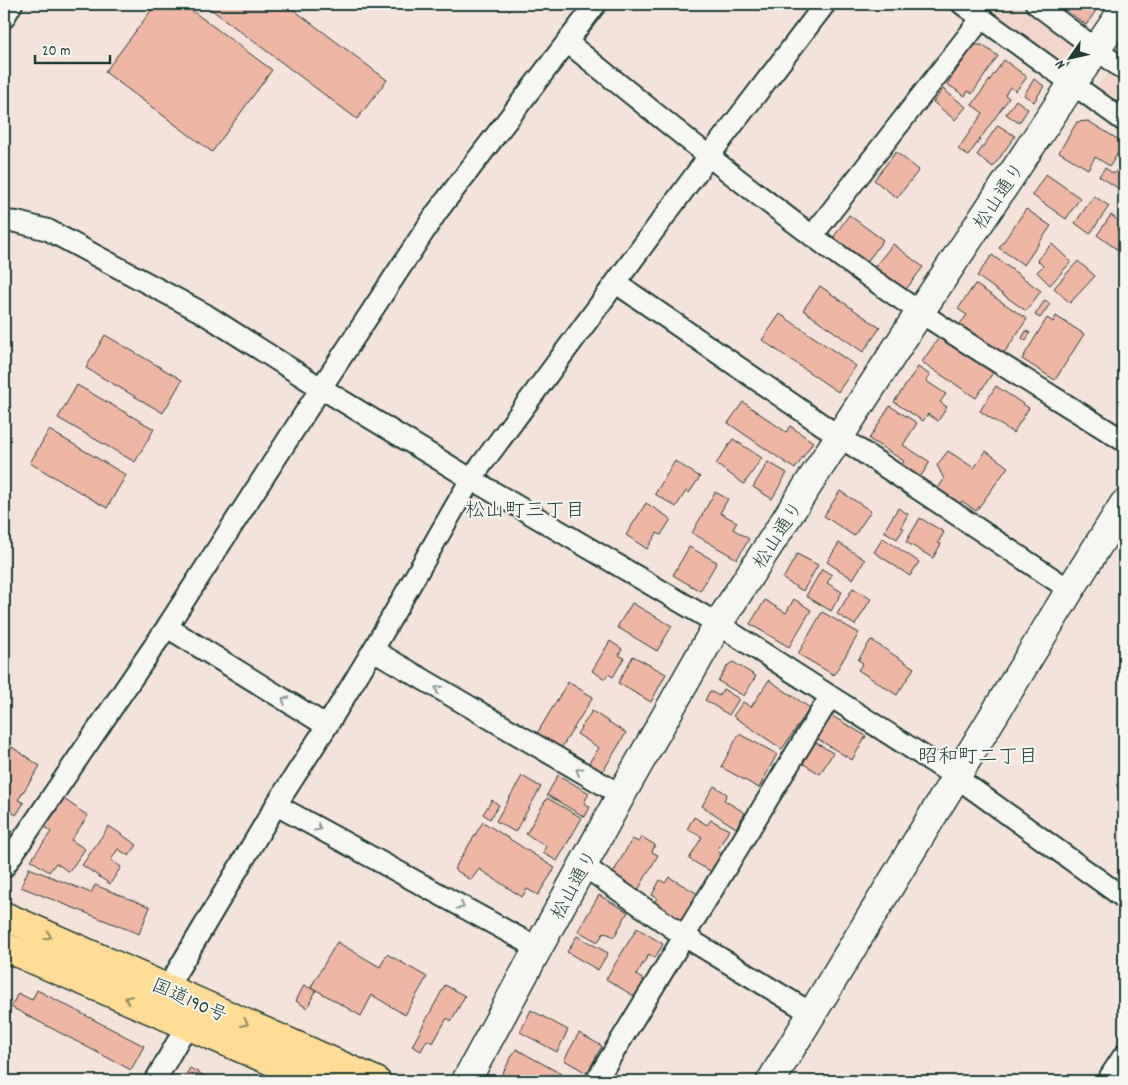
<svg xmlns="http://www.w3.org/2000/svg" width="1128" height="1085" font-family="Dekko,'Klee One',sans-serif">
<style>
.built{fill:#f2d6cb}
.building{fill:#efb6a6;stroke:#1f3d34}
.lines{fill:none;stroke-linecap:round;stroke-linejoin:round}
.street-casing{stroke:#1f3d34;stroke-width:24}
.secondary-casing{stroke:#1f3d34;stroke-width:31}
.highway-casing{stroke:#1f3d34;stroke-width:31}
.street{stroke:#f6f6f2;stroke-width:20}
.secondary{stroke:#f6f6f2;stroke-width:28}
.highway{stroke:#ffdd96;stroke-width:28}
.oneway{stroke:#8a9a93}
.oneway2{stroke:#8f8d65}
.labels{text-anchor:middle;stroke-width:4;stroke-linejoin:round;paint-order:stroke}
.street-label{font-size:19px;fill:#1f3d34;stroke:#f6f6f2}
.neighbourhood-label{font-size:20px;fill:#1f3d34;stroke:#f6f6f2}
</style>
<rect width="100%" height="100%" fill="#f4e3db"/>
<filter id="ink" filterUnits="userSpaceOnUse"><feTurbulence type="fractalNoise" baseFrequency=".02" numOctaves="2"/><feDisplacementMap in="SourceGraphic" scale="10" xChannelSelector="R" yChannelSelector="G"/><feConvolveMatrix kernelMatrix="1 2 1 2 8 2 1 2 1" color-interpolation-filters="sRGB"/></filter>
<g filter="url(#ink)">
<path class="built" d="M981,4H1022L1079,47L1066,66Z
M1111,68L1124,78V112L1095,91Z"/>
<path class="building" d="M156,4H183L272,70L212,152L105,72Z
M204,4H286L387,80L357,119Z
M1058,4H1090L1097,9L1086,25Z
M974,45H982L998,56L972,94L968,91L965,96L947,84Z
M1004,60L1027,77L1016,91L1010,87L1005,95L1009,98L968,156L958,149L983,113L972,105Z
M1034,79L1044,86L1034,102L1024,95Z
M943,89L966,107L955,120L933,102Z
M1016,100L1028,109L1019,123L1006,114Z
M1088,121L1124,143L1110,166L1095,157L1088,169L1059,152L1077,122Z
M998,125L1015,136L993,167L977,155Z
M896,152L919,170L897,198L874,180Z
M1105,168L1114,174L1118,168L1124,172V192L1099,176Z
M1046,174L1080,198L1066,219L1032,195Z
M1094,196L1109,206L1090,234L1075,223Z
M1026,209L1051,226L1024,265L999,248Z
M849,215L883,240L867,262L833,238Z
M1111,215L1124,225V250L1122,253L1097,235Z
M893,244L923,267L904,292L873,269Z
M1052,244L1071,262L1050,285L1037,272L1043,266L1037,260Z
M992,255L1041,291L1026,311L977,276Z
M1078,261L1095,276L1070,303L1054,288Z
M975,284L1027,319L1000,359L956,329L967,315L958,309Z
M820,286L880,328L863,352L803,310Z
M1045,300L1050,304L1040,318L1035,315Z
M780,314L856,366L838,392L762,340Z
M1056,316L1084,334L1055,380L1022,359L1047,318L1053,322Z
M1026,331L1030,333L1026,341L1022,338Z
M105,335L182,380L163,413L86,368Z
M940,336L994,371L976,398L922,362Z
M918,367L930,375L926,381L946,394L940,402L947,407L938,421L928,414L923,421L894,402Z
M77,385L154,429L135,462L58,418Z
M996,386L1029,408L1013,433L980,411Z
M743,402L786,432L790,426L813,442L795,469L728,423Z
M890,406L917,423L903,445L930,462L917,482L898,470L904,461L869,439Z
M49,430L126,475L107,508L30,463Z
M733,439L762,458L744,484L716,464Z
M948,451L974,468L986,451L1008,467L976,511L962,501L957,509L935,493L944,479L937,465Z
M675,461L700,477L689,493L686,491L676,507L655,494Z
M768,462L787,473L772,499L753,487Z
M840,491L871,511L854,536L824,516Z
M715,492L728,499L720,513L737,522L733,529L749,539L737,559L692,533Z
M646,503L671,519L661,535L657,533L647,549L626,535Z
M898,508L908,514L901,527L904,528L897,539L884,531Z
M920,518L944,532L938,543L941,544L933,558L906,542Z
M883,538L919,562L910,576L874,552Z
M839,543L865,560L853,579L827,562Z
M689,547L717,562L700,591L673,575Z
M797,554L818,565L803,591L783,579Z
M822,569L832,575L827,583L842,592L831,611L806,596Z
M853,588L871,599L855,625L837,614Z
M794,599L811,610L789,647L750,624L765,600L786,613Z
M632,603L672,626L657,651L617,627Z
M822,612L859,633L834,675L798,654Z
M871,640L914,668L897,695L858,670L863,663L858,660Z
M610,641L622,649L619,655L624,658L613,677L608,674L605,679L592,671Z
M633,656L666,674L651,702L618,683Z
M733,662L756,676L744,696L718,681L728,665Z
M769,680L810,708L782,749L733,716L743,702L751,707Z
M568,682L593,697L560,750L536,735Z
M723,689L739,699L729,715L705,700L710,691L719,696Z
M592,711L626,733L602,773L588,764L599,748L577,734Z
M827,713L866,736L852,760L813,736Z
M739,734L777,754L759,788L721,767Z
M810,739L833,753L820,774L797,760Z
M12,747L40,766L18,800L24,803L16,815L4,807V802L6,798L4,797V760Z
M558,775L589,793L584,803L590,807L585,817L547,795Z
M522,776L541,787L515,832L496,821Z
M714,786L727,794L724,800L745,813L736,828L702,806Z
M547,798L582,818L557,861L543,853L546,846L526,834Z
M64,799L88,816L71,840L85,849L69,872L56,863L49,872L31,860L51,832L45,827Z
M492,800L499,805L490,819L483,814Z
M694,817L707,825L711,820L729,830L717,851L722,854L712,872L689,859L702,837L687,829Z
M483,822L555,868L538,895L527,889L522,897L479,869L471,880L454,869Z
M4,825L12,832L4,843Z
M109,826L137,845L129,856L118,849L111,860L121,867L110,884L82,865Z
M642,837L655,845L652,852L658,855L638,890L612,875L632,839L639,842Z
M29,868L91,893L95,885L150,907L139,934L21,887Z
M669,877L698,894L681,922L653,905L657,898L652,895L660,880L665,883Z
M599,895L628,912L614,937L604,932L598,942L578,931Z
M637,928L663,944L655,958L649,954L636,975L647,982L637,998L606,979Z
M577,936L608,953L598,970L567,952Z
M337,942L380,967L387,954L427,977L405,1015L372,995L361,1016L311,987Z
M304,985L316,991L307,1008L296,1001Z
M445,985L465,996L451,1021L447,1018L433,1043L427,1040L421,1051L412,1046Z
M37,990L144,1046L131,1070L11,1007L18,993L32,1000Z
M531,1010L568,1030L557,1052L520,1032Z
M579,1033L602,1046L587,1073L564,1060Z
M516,1049L574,1081H498Z
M190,1068L214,1081H182Z"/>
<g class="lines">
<g class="street-casing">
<path id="street" d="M962,4L1124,121
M1036,4L1124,70
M4,18L12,4
M567,42C682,135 797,230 920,312C987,357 1056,398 1124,441
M4,221L17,222L48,230L203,313L321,388L471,479L718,624L956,777L1124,898
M812,236L981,19
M616,283L840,437L1070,590
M167,627L327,726
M373,650L621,795
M276,805L538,948
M584,866L684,936L811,1013
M4,867L167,627L321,388L437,212L596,4
M160,1000L276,805L327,726L373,650L471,479L709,156L825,4
M155,1081L187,1025
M596,1081L830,697
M1107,1081L1124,1055"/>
</g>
<g class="secondary-casing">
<path id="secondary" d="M466,1081L621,795L718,624L920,312L1073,83L1124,9
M771,1081L1070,590L1124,504"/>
</g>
<g class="highway-casing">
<path id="highway" d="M4,916L376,1081
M4,947L318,1081"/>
</g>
<use href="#street" class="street"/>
<use href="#secondary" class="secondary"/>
<use href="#highway" class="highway"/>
</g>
<defs><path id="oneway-chevron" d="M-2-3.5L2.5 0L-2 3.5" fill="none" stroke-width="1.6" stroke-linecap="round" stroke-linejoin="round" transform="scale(1.25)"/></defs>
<g class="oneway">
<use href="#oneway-chevron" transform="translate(438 689) rotate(-150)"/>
<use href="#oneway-chevron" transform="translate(285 700) rotate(-148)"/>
<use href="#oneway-chevron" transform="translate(579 771) rotate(-150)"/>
<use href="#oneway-chevron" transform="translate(318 828) rotate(29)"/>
<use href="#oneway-chevron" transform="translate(461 906) rotate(29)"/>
</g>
<g class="oneway2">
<use href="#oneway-chevron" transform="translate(48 936) rotate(24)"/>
<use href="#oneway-chevron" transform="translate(128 999) rotate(-157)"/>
<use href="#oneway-chevron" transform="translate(245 1023) rotate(23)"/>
</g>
</g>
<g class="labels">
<g class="street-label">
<text transform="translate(998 195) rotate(-56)" y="7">松山通り</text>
<text transform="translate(777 534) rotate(-57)" y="7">松山通り</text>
<text transform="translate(573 884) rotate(-61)" y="7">松山通り</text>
<text transform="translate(190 999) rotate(24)" y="7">国道190号</text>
</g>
<g class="neighbourhood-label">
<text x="525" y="516">松山町三丁目</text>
<text x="978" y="762">昭和町二丁目</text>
</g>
</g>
<rect width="1128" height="1085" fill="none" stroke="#f6f6f2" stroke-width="20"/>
<rect x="10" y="10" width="1108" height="1065" fill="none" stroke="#1f3d34" stroke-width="2" filter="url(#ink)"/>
<g transform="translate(1070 58) rotate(236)" stroke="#f6f6f2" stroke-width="4" paint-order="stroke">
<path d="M0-4L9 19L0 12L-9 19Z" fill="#1f3d34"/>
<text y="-8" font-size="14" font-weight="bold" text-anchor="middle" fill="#1f3d34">N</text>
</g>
<path d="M35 55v8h75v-8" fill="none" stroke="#1f3d34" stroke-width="2.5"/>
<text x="42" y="55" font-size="15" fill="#1f3d34" stroke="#f6f6f2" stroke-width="4" paint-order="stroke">20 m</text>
</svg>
